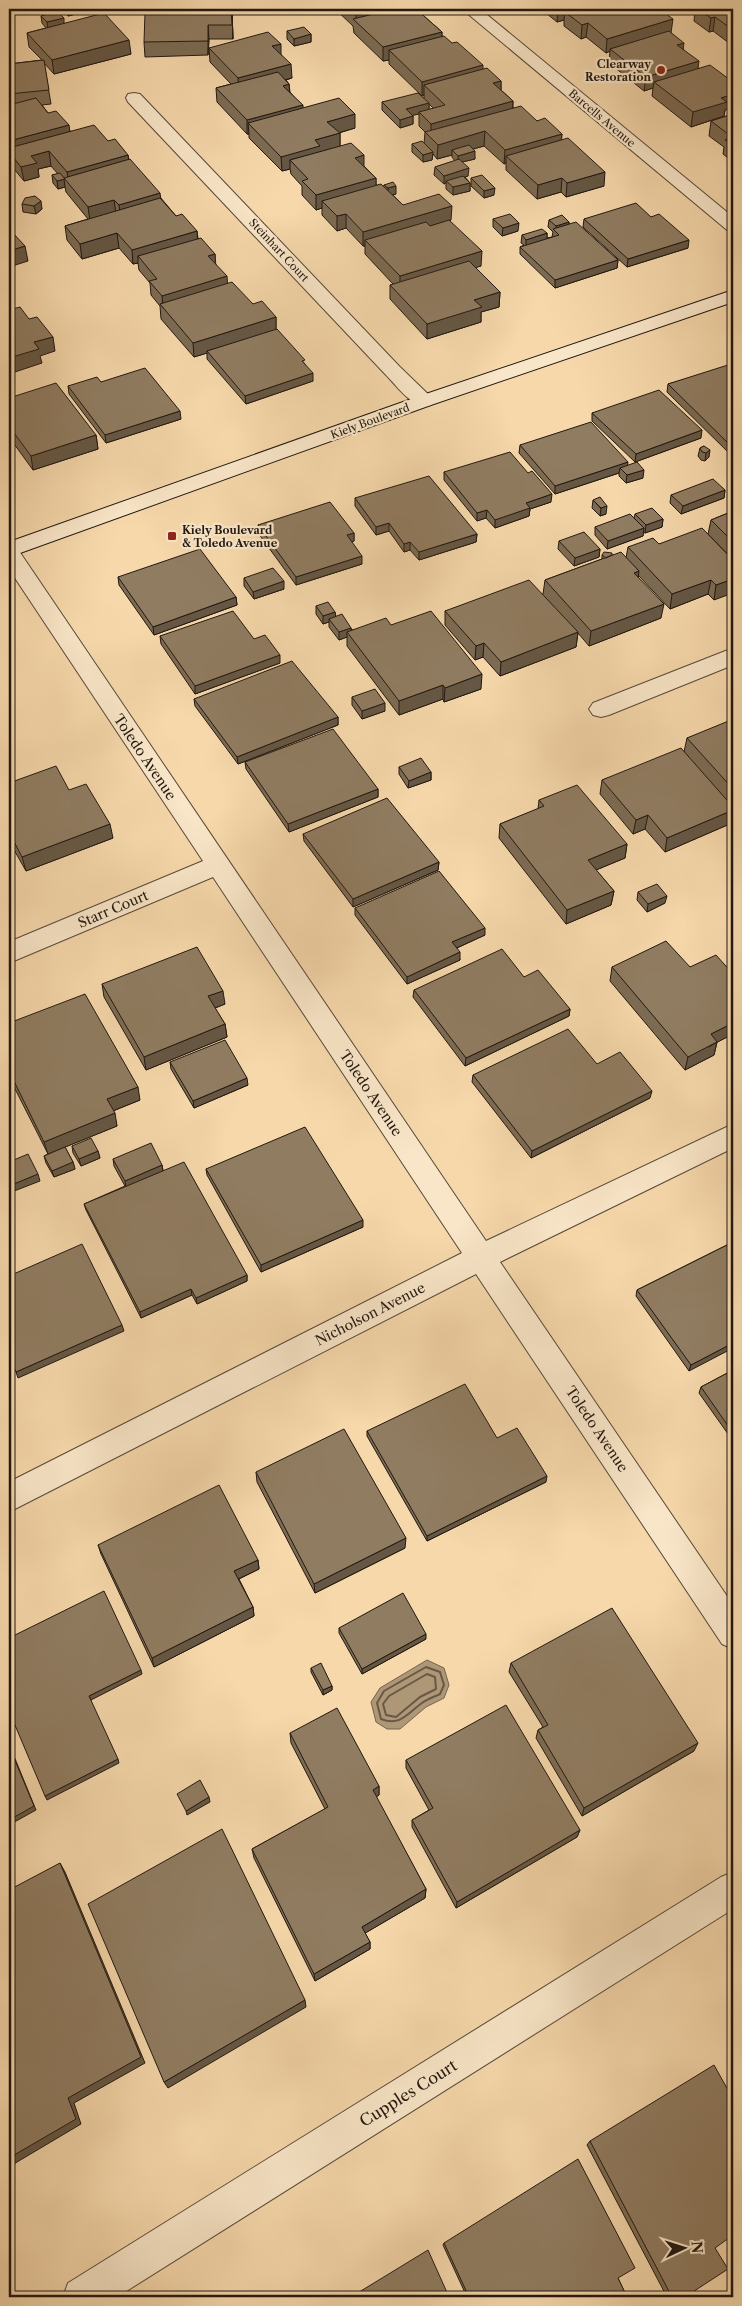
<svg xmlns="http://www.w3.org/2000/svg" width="742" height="2306" font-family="'Libre Caslon Text',serif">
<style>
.water{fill:#ae9777;stroke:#76644e}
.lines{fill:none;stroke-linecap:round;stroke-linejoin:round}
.shore{stroke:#685844;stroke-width:2}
.minor-casing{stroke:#574838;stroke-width:2}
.secondary-casing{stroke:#221811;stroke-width:2}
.minor{fill:#f9e6c8;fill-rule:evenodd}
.secondary{fill:#f9e6c8;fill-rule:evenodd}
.wall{fill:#7c6b53;stroke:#221811;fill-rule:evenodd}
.shaded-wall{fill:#655744;stroke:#221811}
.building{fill:#907c61;stroke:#221811}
.poi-dot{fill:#8f2418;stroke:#f9e6c8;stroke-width:2}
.labels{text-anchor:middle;stroke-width:4.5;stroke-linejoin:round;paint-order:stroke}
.far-poi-label{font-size:11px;font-weight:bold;fill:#221811;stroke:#f9e6c8;text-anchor:end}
.far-street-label{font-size:11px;fill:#221811;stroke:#f9e6c8}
.street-label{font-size:14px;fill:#221811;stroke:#f9e6c8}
.near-street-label{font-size:16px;fill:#221811;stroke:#f9e6c8}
</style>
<rect width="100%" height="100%" fill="#f6d8ab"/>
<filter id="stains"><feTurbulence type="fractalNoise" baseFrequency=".004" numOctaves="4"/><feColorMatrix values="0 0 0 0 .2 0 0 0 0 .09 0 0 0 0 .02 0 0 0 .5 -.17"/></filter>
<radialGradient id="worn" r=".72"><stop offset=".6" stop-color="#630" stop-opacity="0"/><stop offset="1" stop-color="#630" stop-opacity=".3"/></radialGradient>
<path class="water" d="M427,1660L444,1668L449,1685L444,1698L426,1707L400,1729H387L376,1722L371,1702L380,1688Z"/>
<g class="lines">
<path class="shore" d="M426,1667L440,1672L444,1685L440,1694C434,1697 427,1699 422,1703C408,1713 400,1727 381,1719L377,1703L384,1691Z
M427,1674L435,1677L436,1689L420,1697L396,1717L386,1715L383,1704L389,1696Z"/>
<g class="minor-casing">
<path id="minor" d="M462,9H480L733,217V231L727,230Z
M134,93L140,94L400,367L431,397L434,401L431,405C413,410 398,387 386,375L128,102L126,98L128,94Z
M9,546L17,548L486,1241L733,1124V1148L500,1262L733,1605V1649L722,1644L476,1274L9,1512V1482L462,1253L213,877L9,963V942L203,861L9,569Z
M733,648V665L609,715L601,717L593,715L589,709L593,703Z
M733,1872V1909L117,2297H63L68,2283L721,1877Z"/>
</g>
<g class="secondary-casing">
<path id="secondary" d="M733,290V302L431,405L9,557V542L417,397Z"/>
</g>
<use href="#minor" class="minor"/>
<use href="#secondary" class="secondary"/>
</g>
<path class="wall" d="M61,9H95L68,16Z
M335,9H416L442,32V36L483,69L501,81V90L513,101V108L562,134L561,140L604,186L566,197L561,192L537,199L506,170V163L504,164L484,146L473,149L475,159L462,162L468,176L465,177L470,183V191L453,195L446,189V183L444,184L434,175L435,167L455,161L452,157V155L437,159L433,154L432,160L423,162L412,152V144H424L425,132L419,126V114L412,115L413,116V124L400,128L382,110V102L424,98V95L422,96L389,64V60L383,61L354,33L353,26ZM429,104L433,108L429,110Z
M541,9H632L639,14L641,13L636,9H659L671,33L698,68L733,82V107L725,110L724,116L691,127L652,96L653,88L644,91L609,63L610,51L606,53L586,37L581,39L564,26V20L557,22Z
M676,9H733V46L713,31L709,32L694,21L695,10L677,11Z
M232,12L233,39H209L208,55L145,57L144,42Z
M41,16L64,23L131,54L54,74L44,63L51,104L42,105L48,113L70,131L108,141L128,155L129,160L176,216L197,231L198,238L215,254V263L227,284L253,304L276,317V329L305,364L313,381L246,404L207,359V353L194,357L161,319L160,306L151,295L150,283L139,270L138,263L133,264L119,248L82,259L67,240L65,226L88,219L66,192L65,187L58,189L53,183L52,175L58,174L51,166L38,169L39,177L24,181L9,163V64L42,60L29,47L27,33L46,28L42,23Z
M287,31L311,34V42L294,46L287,39Z
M209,48L281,54L292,78L286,80L289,84L290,92L303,108L355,128L339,133H340V146L364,166L376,178V185L384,186V185L396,194L393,195L403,205L451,220L450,221L481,266L475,267L500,292L499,307L481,312V322L427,339L390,299V285L393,284L365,254V246H363L346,228L337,231L322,215V208L316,210L302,195V186L291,174L290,169L282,171L249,138V134H247L217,102L216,88L231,84L210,62Z
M733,114V162L723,154L724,147L709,136L711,121Z
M471,178L494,195L484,198L471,186Z
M35,196L42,209L36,214L23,212L22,204Z
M651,217L688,248L627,267L583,227L584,219Z
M493,219L518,231L502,236L493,227Z
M549,220L569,222V224L618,260L617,268L555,288L520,254V247L524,245L521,243L522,235L547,233V238L552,237L553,232L548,227Z
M733,366V454L731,455L667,392L668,384Z
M101,382L181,419L106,443L69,394L68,386Z
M9,398L96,435L98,449L33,470L9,437Z
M592,413L701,438L635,462L592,421Z
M520,445L628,465L643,478L626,483L619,476V473L555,494L519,453Z
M704,446L709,457L705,461L701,460L698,456L700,448Z
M444,472L551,502L530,509L529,516L495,528L486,518L477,521L444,480Z
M725,490L724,498L681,514L670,503L671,495Z
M355,498L477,534L476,542L419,560L410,550L404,552L389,531L376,535L355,506Z
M593,500L606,514L600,516L592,508Z
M733,511V560L708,534L711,520Z
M635,514L663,519L662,527L645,533L643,532V536L607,549L595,535V527L634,518Z
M258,525L354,533V541L351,542L362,564L296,585L258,533Z
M559,541L600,549L599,557L574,566L558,549Z
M659,544L733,560L714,600L708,594L670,609L638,575V577L661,618L589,646L578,633L576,647L500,676L483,657L475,660L445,625V611L543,594L545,580L602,559V555H612L626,558L628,547Z
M118,577L236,597L237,605L154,635L119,585Z
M244,578L284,589L254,599L244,586Z
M316,606L335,612L336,617L351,628L352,630L391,625L481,689L444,702L443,699L399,715L347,646V637L339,640L329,627V622L323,624L316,614Z
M160,636L254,639L280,663L195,694L161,644Z
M352,697L385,711L362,719L352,705Z
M194,699L338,717V725L238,764L195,706Z
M733,723V819L732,823L665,852L645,829L633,834L600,794L602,780L684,752L687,738Z
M245,762L378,789V797L289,832L246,769Z
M399,767L431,772V780L408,788L399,774Z
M9,783L69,790L113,838L26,871L9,841Z
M539,800L627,844L625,858L596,870L614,891L611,905L566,924L499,838L500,824L538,809Z
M303,834L439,862L438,870L353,907L304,841Z
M638,892L665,903L647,912L637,900Z
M355,908L485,935L457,948L460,960L407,984L355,915Z
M612,967H690L733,974V1034L717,1042L714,1055L685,1070L610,981Z
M524,977L570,1009L569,1016L465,1066L413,997L414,990Z
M102,984L225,1004L215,1008L225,1024L227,1037L146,1070L104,997Z
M9,1023L140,1100L113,1111L117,1126L65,1147L73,1162L75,1169L54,1177L46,1163L44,1156L48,1154L9,1077Z
M170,1062L248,1085L194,1108L171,1069Z
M597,1064L650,1098L531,1158L472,1082L473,1075Z
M72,1146L98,1151L100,1158L81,1166L73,1153Z
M113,1159L162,1165L163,1170L247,1275V1281L197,1304L192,1295L141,1318L86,1210L84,1204L125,1186L114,1166Z
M206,1169L363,1227L261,1272L207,1175Z
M733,1242L689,1371L636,1296L637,1290Z
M733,1370V1441L699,1393L701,1387Z
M367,1431L497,1438L546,1482L427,1541L367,1436Z
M256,1472L405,1548L315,1593L257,1482Z
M98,1545L258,1560L259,1569L239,1579L253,1607L254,1616L154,1667L101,1554Z
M339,1628L426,1639L362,1674L339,1633Z
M511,1663L694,1751L582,1816L536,1738L538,1730L543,1727L509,1672Z
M311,1668L332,1686V1690L323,1695L311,1672Z
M290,1733L379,1786V1795L376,1797L426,1889L425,1898L365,1933L370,1942V1949L315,1981L254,1858L252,1849L325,1809L291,1743Z
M406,1760L580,1830L577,1837L456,1908L412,1827V1820L429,1810L406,1768Z
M590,2141L715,2248L685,2297H667L587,2145Z
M444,2243L618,2278L627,2297H467L443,2245Z"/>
<path class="shaded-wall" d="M9,9H36L9,16Z
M67,9H95L68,16Z
M222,9H245L232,12L233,39L232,12Z
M378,9H407L356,22V14Z
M558,9H603L565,12L564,20L557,22Z
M715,17L713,31L709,32L711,18Z
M64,18V25L48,29L47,22Z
M673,19L671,33L610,49V51L606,53L607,39Z
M588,23L586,37L581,39L582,25Z
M208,25L209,39L208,55Z
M442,32L441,46L389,50V60L383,61V47Z
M311,34V42L294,46V39Z
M129,40L131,54L54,74L52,60Z
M684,43L682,57L677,45Z
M281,44V58L272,46Z
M699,61L697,75L654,82L653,88L644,91L646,77Z
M291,64L292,78L239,92L238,78Z
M483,65V80L424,85V95L422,96V82Z
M501,81V95L493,83Z
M289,84L290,98L283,86Z
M733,94V107L725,110L724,116L691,127L693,112L721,98Z
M513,101L512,115L431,138V124Z
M429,103V111L419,112V114L406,117V109Z
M303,105V120L248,123L249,134H247V120Z
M355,114V128L328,136L327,122Z
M413,116V124L400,128V120Z
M69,125L71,140L12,155L9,141Z
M485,131L484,146L456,154L452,150V155L437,159L438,145Z
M340,133V148L290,160V169L282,171L281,157L315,140Z
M562,134L561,148L506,156V163L504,164L505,150Z
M49,151L51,166L38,169L39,177L24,181L21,167L31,156Z
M475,151V159L458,163V156Z
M433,152L432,160L423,162V155Z
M128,155L130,170L69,184L67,172Z
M364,155V169L355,158Z
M469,168L468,176L448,182L446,181V183L444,184V176Z
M605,172L604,186L566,197L567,183Z
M376,178V192L322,201V208L316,210V195Z
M562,178L561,192L537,199L538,185Z
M64,179L65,187L58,189L57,181Z
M470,183V191L453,195V187Z
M396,186V194L388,196V188Z
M495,188L494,195L484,198V191Z
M160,193L162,208L121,220L119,205Z
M114,200L116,214L90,221L88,207Z
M41,201L42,209L36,214L34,206Z
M452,206L451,220L369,244L365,240V246H363V232Z
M346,214V228L337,231V216Z
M569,222V230L556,231V226Z
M519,223L518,231L502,236L503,228Z
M197,231L198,245L138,256V263L133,264L132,250Z
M117,233L119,248L82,259L80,244Z
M547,233V241L526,248V240Z
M689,240L688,248L627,267L628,259Z
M25,246L28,261L9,267V251Z
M482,251L481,266L400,291V276Z
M215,254L216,268L208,256Z
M618,260L617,268L555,288V280Z
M12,271L13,279L9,280V272Z
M227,276L228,291L163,308L162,296Z
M500,292L499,307L481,312V322L427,339V324L474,300Z
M9,297H10L13,311L9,313Z
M276,317V331L207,351V353L194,357L193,343Z
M53,337L55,351L40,356L42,363L9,374V358L34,342Z
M313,373V381L246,404L245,396Z
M180,411L181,419L106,443L105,435Z
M702,430L701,438L635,462L636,454Z
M96,435L98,449L33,470L31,456Z
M732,447H733V454L731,455Z
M710,450L709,457L705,461L706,453Z
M628,462L627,470L620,468L619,473L555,494V486Z
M644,470L643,478L626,483L627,475Z
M725,490L724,498L681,514L683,506Z
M552,494L551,502L530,509L529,516L495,528V520L526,503Z
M607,506L606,514L600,516L601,508Z
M487,510L486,518L477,521V513Z
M663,519L662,527L645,533L646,525Z
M389,523V531L376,535V527Z
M644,528L643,536L607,549L608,541Z
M354,533V541L347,543V535Z
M477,534L476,542L419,560V552Z
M410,542V550L404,552V544Z
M600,549L599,557L574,566L575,558Z
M362,556V564L296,585V577Z
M639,571L637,586L634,573Z
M733,579V593L714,600L716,585Z
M711,580L708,594L670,609L672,594Z
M284,581V589L254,599L253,592Z
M236,597L237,605L154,635L153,627Z
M664,604L661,618L589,646L591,631Z
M335,612L336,620L329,619V622L323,624V616Z
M351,628L352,636L347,632V637L339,640V632Z
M578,632L576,647L500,676L501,662Z
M484,643L483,657L475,660L476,646Z
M280,655V663L195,694V686Z
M482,674L481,689L444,702L445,688Z
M443,685V699L399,715V701Z
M9,696H10L12,704L9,705Z
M385,703V711L362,719V711Z
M338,717V725L238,764L237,757Z
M431,772V780L408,788L409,781Z
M378,789V797L289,832L288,824Z
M733,810V819L732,823L665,852L667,838Z
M648,815L645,829L633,834L636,820Z
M110,824L113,838L26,871L22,857Z
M627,844L625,858L586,874L588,860Z
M439,862L438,870L353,907V899Z
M614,891L611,905L566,924L567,910Z
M667,896L665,903L647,912L648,904Z
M485,928V935L452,950V942Z
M460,952V960L407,984V977Z
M223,991L225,1004L210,1010L208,996Z
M570,1009L569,1016L465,1066L466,1058Z
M733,1023V1034L708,1047L717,1042L714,1055L685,1070L688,1057L711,1034Z
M225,1024L227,1037L146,1070L144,1057Z
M247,1078L248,1085L194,1108L193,1101Z
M138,1087L140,1100L110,1112L107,1099Z
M652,1091L650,1098L531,1158L532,1151Z
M115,1113L117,1126L48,1154L44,1142Z
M98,1151L100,1158L81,1166L79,1159Z
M73,1162L75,1169L54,1177L52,1171Z
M162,1165L163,1172L126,1188L125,1181Z
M38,1174L40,1181L9,1193V1186Z
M363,1220V1227L261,1272V1265Z
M247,1275V1281L197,1304L196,1298Z
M191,1289L192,1295L141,1318L140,1312Z
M122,1325L124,1331L18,1378L16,1372Z
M733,1343V1348L689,1371L691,1365Z
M9,1396L11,1402L9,1403Z
M547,1476L546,1482L427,1541V1536Z
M406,1538L405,1548L315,1593L314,1584Z
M258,1560L259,1569L236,1580L234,1571Z
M253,1607L254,1616L154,1667L152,1658Z
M426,1634V1639L362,1674V1669Z
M141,1670L142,1674L91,1700L89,1696Z
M332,1686V1690L323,1695V1690Z
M698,1743L694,1751L582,1816L584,1808Z
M9,1744L36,1810L9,1825Z
M118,1759L119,1763L47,1800L45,1796Z
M379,1786V1795L373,1799V1790Z
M209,1797L210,1802L187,1815L186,1811Z
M580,1830L577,1837L456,1908L457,1902Z
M60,1863L65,1872L145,2063L74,2103L81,2124L12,2165L9,2163V2158L68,2098Z
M426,1889L425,1898L362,1935V1927Z
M370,1942V1949L315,1981L314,1974Z
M305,2000L306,2007L168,2088L164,2082Z"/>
<path class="building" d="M184,9H231L232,25H208V41L144,42L145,13L184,12Z
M350,9H378L356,14Z
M394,9H416L442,32L383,47L353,19Z
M577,9H632L639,14L655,9H659L673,19L607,39L588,23L582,25L565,12Z
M698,9H733V30L715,17L711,18Z
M57,11L64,18L47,22L41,16Z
M104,13L129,40L52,60L27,33Z
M304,27L311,34L294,39L287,31Z
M669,31L684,43L677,45L699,61L646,77L610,49Z
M268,32L281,44L272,46L291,64L238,78L209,48Z
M444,36L452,43L457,42L483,65L422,82L389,50Z
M44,60L49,90L9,94V64Z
M710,65L733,82V94L721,98L727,102L693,112L654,82Z
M487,68L501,81L493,83L513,101L431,124L419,112L445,105L424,85Z
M278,72L289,84L283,86L303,105L247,120L216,88Z
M418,93L429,103L406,109L413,116L400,120L382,102Z
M36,98L48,113L56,111L69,125L9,141V105Z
M339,98L355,114L327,122L340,133L315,140L320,146L281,157L248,123Z
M521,106L537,121L545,118L562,134L505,150L485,131L438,145L425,132Z
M733,114V146L725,140L732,137L711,121Z
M94,125L108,141L115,139L128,155L67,172L49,151L31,156L37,163L21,167L9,152V148Z
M568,138L605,172L567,183L562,178L538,185L506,156Z
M422,141L433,152L423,155L412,144Z
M351,143L364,155L355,158L376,178L316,195L302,181L308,179L290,160Z
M469,145L475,151L458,156L452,150Z
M130,159L160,193L119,205L114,200L88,207L64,178Z
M459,159L469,168L444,176L435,167Z
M60,173L65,179L57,181L52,175Z
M482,175L495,188L484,191L471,178Z
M463,176L470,183L453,187L446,181Z
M393,182L396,186L388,188L384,185Z
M381,184L403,205L439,194L452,206L363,232L346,214L337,216L322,201Z
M35,196L41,201L34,206L22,204L25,198Z
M160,198L176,216L182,214L197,231L132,250L117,233L80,244L65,226Z
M636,203L651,217L659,214L689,240L628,259L584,219Z
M510,214L519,223L503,228L493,219Z
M562,215L569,222L556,226L549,220Z
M449,220L482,251L400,276L365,240L426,222L430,226Z
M576,222L618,260L555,280L520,247L559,235L553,229Z
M542,229L547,233L526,240L522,235Z
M12,232L25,246L9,251V233Z
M201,238L215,254L208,256L227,276L162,296L149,281L157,279L138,256Z
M469,261L500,292L474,300L482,307L427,324L390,285Z
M232,282L253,304L262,301L276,317L193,343L160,304Z
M20,307L29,319L37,317L53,337L34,342L39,349L9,358V310Z
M277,329L305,360L302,361L313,373L245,396L207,351Z
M731,364L733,366V447H732L668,384Z
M145,368L180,411L105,435L68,386L97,377L101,382Z
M56,383L96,435L31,456L9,426V398Z
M659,390L702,430L636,454L592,413Z
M591,422L628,462L555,486L520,445Z
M704,446L710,450L706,453L702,452L700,448Z
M510,452L528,473L532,471L552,494L526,503L530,508L495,520L487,510L477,513L444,472Z
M637,462L644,470L627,475L620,468Z
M429,476L477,534L419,552L410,542L404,544L389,523L376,527L355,498Z
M713,479L725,490L683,506L671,495Z
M600,497L607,506L601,508L593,500Z
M330,502L354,533L347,535L362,556L296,577L258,525Z
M652,508L663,519L646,525L635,514Z
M733,511V542L711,520Z
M630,514L644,528L608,541L595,527Z
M702,528L733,560V579L716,585L711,580L672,594L628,547L653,538L659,544Z
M584,532L600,549L575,558L559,541Z
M200,549L236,597L153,627L118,577Z
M604,552L612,553V555L606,558L602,555Z
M621,552L639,571L634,573L664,604L591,631L545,580Z
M273,568L284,581L253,592L244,578Z
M529,580L578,632L501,662L484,643L476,646L445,611Z
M328,602L335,612L323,616L316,606Z
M233,611L254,639L265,635L280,655L195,686L160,636Z
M431,611L482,674L445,688L443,685L399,701L347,632L386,618L391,625Z
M342,614L351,628L339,632L329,619Z
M292,661L338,717L237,757L194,699Z
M375,689L385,703L362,711L352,697Z
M731,720L733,723V789L687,738Z
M333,729L378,789L288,824L245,762Z
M681,748L733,807V810L667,838L648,815L636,820L602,780Z
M421,758L431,772L409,781L399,767Z
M56,766L69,790L86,784L110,824L22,857L9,832V783Z
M577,785L627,844L588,860L614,891L567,910L500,824L544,806L539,800Z
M387,798L439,862L353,899L303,834Z
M439,871L485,928L452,942L460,952L407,977L355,908Z
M657,884L667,896L648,904L638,892Z
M666,941L690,967L716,955L733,974V1023L711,1034L717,1042L688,1057L612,967Z
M197,947L223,991L208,996L225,1024L144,1057L102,984Z
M502,949L524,977L538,970L570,1009L466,1058L414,990Z
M85,994L138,1087L107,1099L115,1113L44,1142L9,1071V1023Z
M568,1029L597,1064L620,1052L652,1091L532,1151L473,1075Z
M225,1040L247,1078L193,1101L170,1062Z
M305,1127L363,1220L261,1265L206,1169Z
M91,1138L98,1151L79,1159L72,1146Z
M151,1143L162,1165L125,1181L113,1159Z
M65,1147L73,1162L52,1171L44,1156Z
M28,1154L38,1174L9,1186V1162Z
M184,1162L247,1275L196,1298L191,1289L140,1312L84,1204Z
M733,1242V1343L691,1365L637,1290Z
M82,1244L122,1325L16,1372L9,1357V1276Z
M733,1370V1433L701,1387Z
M465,1384L497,1438L517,1428L547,1476L427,1536L367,1431Z
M344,1429L406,1538L314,1584L256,1472Z
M219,1485L258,1560L234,1571L253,1607L152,1658L98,1545Z
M104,1591L141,1670L89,1696L118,1759L45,1796L9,1711V1638Z
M403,1593L426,1634L362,1669L339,1628Z
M612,1608L698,1743L584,1808L538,1730L548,1725L511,1663Z
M321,1663L332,1686L323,1690L311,1668Z
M506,1705L580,1830L457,1902L412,1820L433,1808L406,1760Z
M337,1708L379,1786L373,1790L426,1889L362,1927L370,1942L314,1974L252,1849L328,1807L290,1733Z
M9,1746L34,1806L9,1820Z
M200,1780L209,1797L186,1811L177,1794Z
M222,1829L305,2000L164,2082L88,1904Z
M60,1863L141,2057L68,2098L76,2119L9,2158V1890Z
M714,2065L733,2099V2235L715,2248L728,2269L685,2297H672L590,2141Z
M578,2159L635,2268L618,2278L627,2297H469L444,2243Z
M428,2250L449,2297H351Z"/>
<g class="poi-dot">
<circle cx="661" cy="70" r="5"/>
<rect x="167" y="531" width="10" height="10" rx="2.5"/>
</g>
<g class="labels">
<g class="far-poi-label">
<text x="651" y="68">Clearway<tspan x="651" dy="13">Restoration</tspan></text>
<text x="182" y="534" text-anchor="start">Kiely Boulevard<tspan x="182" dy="13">&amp; Toledo Avenue</tspan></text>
</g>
<g class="far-street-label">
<text transform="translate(602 118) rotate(40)" y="4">Barcells Avenue</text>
<text transform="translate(279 250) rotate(47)" y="4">Steinhart Court</text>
<text transform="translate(370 421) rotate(-20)" y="4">Kiely Boulevard</text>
</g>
<g class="street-label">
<text transform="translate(145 757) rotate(56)" y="5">Toledo Avenue</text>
<text transform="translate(113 909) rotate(-23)" y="5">Starr Court</text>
<text transform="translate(371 1093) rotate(56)" y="5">Toledo Avenue</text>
<text transform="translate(370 1314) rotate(-27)" y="5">Nicholson Avenue</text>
<text transform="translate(597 1429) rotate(56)" y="5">Toledo Avenue</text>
</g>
<g class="near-street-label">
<text transform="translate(408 2093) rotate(-32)" y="6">Cupples Court</text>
</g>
</g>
<rect width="742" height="2306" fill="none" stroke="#f6d8ab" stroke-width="30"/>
<rect x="10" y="10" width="722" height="2286" fill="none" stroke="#221811" stroke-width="2.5"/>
<rect x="15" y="15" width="712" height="2276" fill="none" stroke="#221811"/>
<g transform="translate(684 2248) rotate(86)" stroke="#f9e6c8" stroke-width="4" paint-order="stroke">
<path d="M0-4L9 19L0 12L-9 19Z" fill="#221811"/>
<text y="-8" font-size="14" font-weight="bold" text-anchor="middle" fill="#221811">N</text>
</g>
<rect width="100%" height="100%" filter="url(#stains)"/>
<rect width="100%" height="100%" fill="url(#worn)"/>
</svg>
